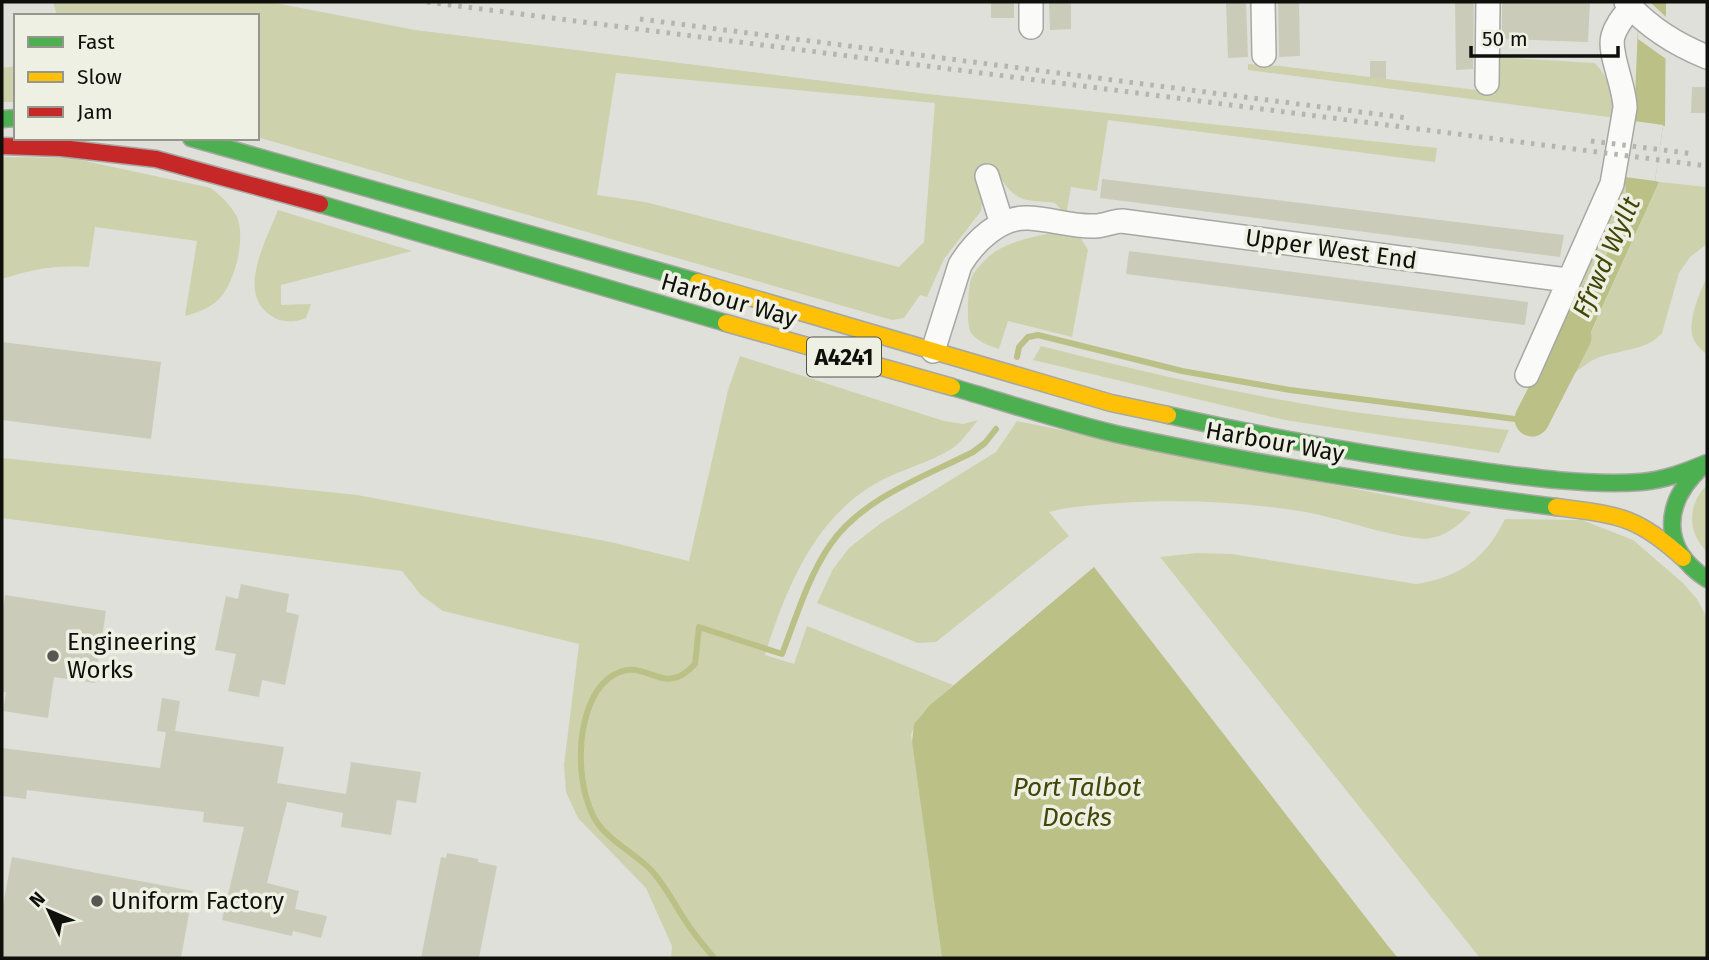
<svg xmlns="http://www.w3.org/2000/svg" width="1709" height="960" font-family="'Fira Sans',sans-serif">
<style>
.green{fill:#cdd2ad;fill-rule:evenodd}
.water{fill:#bbc086}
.pier{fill:#dfe0d9}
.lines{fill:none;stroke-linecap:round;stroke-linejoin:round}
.stream{stroke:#bbc086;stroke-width:6}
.river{stroke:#bbc086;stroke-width:35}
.building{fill:#caccb9}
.street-casing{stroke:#a7a7a3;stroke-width:26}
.fast-casing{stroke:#a7a7a3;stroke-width:19}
.slow-casing{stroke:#a7a7a3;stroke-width:19}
.jam-casing{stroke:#a7a7a3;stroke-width:19}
.street{stroke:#fafaf9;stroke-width:23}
.fast{stroke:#4caf50;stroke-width:16}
.slow{stroke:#ffc107;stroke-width:16}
.jam{stroke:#c62828;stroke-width:16}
.rail{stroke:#b4b5b3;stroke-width:5;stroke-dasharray:3.5 7;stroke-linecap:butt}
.poi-dot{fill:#585853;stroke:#eef0e3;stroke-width:2.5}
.labels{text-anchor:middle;stroke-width:7;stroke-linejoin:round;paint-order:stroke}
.shield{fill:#eef0e3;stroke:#52524c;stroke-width:2}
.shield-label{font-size:23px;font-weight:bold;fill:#0f0f0b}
.street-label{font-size:24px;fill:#0f0f0b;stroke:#eef0e3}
.poi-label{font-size:24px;fill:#0f0f0b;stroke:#eef0e3;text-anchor:start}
.water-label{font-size:26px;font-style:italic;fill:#424708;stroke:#eef0e3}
</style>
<rect width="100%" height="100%" fill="#dfe0d9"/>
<path class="green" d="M53,2H270L415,30L928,94L1437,148L1435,162L1108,120L1097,191L1071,187L1066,215L1055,203C1046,201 1036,202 1027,200C1009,196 1002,180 993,165L975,173L983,193L981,211L944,259L927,297L920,295L904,318L892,320L257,137V16H57ZM616,73L935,103L924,242L899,267L645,202L597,195Z
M1495,57L1595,63C1610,79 1614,97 1616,118L1248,70V64L1280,66L1493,92Z
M16,66V102H2V68Z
M2,157L71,158L211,188C221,196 231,205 237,217C246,238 235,283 219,299C210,308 197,313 185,316L197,241L95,227L89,267C54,265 36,268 2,279Z
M1625,177C1626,230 1610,253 1577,292Z
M1659,182L1707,187V244L1690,257L1679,273L1662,333C1648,350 1620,350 1600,357C1590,360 1580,369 1572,375Z
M278,210L412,251L281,285V305L311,304L306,318C294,323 281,323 270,315C236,292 267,239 278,210Z
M1064,231L1080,237L1088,250L1072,337L1008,321L999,349C989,346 977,341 971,333C966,325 968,288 971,279C975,269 987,257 996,251C1017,239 1040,235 1064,231Z
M1707,278V355C1702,350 1695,344 1693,338C1687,324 1700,289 1707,278Z
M1041,346C1138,371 1235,393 1334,409C1392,418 1451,423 1509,430L1499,453L1285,420L1033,360Z
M740,356L944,421L963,424L978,420C970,430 963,440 953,448C931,462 903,469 880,481C815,516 786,588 765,655L794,664L807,626L953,685L921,715L911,734L942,958H671L672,946L646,888L578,818L566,792L564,765L579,644L443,611L421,595L402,571L2,518V458L357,495L606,541L689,561L728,390Z
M1017,421L1471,512C1458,527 1446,536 1426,539C1383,536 1342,518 1300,511C1222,499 1139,498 1061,509L1049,512L1069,536L936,642L918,643L817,603L833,569L849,548L881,523L996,452Z
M1707,485V552C1687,532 1687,505 1707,485Z
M1505,519L1582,520L1633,540L1683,583L1697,599L1706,616L1707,958H1480L1160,557L1196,553L1232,554L1416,584C1459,578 1486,558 1505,519Z"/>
<path class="water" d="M1639,2H1666L1665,126H1663L1655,181L1659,182L1566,387L1539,375L1577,292L1598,268L1620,231L1626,204L1625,177L1634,122Z
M1094,567L1388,946L1398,958H942L912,742L914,724L929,706Z"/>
<path class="pier" d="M1639,2H1650L1666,17V59L1638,39Z
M1634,121L1663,125L1655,181L1625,177Z"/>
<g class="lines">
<path class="stream" d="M1017,357L1019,347L1028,337L1038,335L1182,371L1290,390L1515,419H1532
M714,958C706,948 698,939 691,929C677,910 668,889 652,871C638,856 618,846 603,830C573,799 572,706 609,678C645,651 661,702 695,664L699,627L782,654C796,618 808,577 830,545C862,498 924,477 973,452L985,443L996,429"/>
<path class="river" d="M1532,419L1574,337"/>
</g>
<path class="building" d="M991,2H1014V18H991Z
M1049,2H1071V29L1050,30Z
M1226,2H1246L1248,57L1228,58Z
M1278,2H1299L1300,56L1279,57Z
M1455,2H1474L1473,69L1456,70Z
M1502,2H1590L1588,42L1502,39Z
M1370,61H1386V79L1370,78Z
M1692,87H1707V113H1691Z
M1102,179L1564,235L1560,257L1100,198Z
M1129,251L1528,302L1525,325L1126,274Z
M2,342L161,362L151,439L2,420Z
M241,584L289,594L286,612L299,615L285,685L262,680L259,697L228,691L236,654L215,650L226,596L238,599Z
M5,595L106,611L95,683L54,677L48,718L3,711L6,692H2V617Z
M162,698L180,701L175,731L284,747L277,783L346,794L351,762L421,772L416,803L397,800L391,835L341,827L343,813L287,802L267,883L299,891L295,909L327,916L321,938L293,931L292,936L222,920L244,827L203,822L204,812L27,790L26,799L2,796V748L160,768L166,732L157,731Z
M447,853L478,859V862L497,866L479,958H421L441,857L446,858Z
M12,857L193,891L181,958H2V910Z"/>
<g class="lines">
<g class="street-casing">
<path id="street" d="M1031,2V27
M1263,2L1264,55
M1626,2C1648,27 1677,45 1707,57
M1487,83L1488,2
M987,176L1002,224
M933,351L960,265C974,242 1000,216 1029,218C1051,219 1073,227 1095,226C1104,226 1113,221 1122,221L1567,280
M1527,375L1612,184L1625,108C1625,86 1608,53 1613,36C1616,25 1624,16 1631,7"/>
</g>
<g class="fast-casing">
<path id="fast" d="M2,119L16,118
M191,138L698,282
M320,204L726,323
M952,387C1007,403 1061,421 1116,434C1262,466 1408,488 1556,507
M1168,415C1265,437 1362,454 1461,468C1520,476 1582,486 1641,482C1665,480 1685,472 1707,463
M1704,465C1663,501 1659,548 1707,579"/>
</g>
<g class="slow-casing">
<path id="slow" d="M698,282L1111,403L1168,415
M726,323L952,387
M1556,507C1617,515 1636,515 1683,558"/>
</g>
<g class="jam-casing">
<path id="jam" d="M2,146L61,148L156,159L320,204"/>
</g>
<use href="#street" class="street"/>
<use href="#fast" class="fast"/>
<use href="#slow" class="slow"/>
<use href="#jam" class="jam"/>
<path class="rail" d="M427,2L1707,166
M640,19L1407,118
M1591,141L1695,154"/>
</g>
<g class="poi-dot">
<circle cx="53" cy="656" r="7"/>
<circle cx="97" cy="901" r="7"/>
</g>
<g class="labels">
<rect class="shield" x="807" y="337.5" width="74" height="39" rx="5"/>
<g class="shield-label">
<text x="844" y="365">A4241</text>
</g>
<g class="street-label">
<text transform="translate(1331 249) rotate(8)" y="8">Upper West End</text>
<text transform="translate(729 300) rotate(16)" y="8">Harbour Way</text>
<text transform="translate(1275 442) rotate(10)" y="8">Harbour Way</text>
</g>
<g class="poi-label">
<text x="67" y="650">Engineering<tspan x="67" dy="28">Works</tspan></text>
<text x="111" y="909">Uniform Factory</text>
</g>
<g class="water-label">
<text transform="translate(1606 257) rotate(-66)" y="9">Ffrwd Wyllt</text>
<text x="1077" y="796">Port Talbot<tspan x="1077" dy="30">Docks</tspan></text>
</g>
</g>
<rect width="1709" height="960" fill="none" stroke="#0f0f0b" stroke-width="7"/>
<rect x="14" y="14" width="245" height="126" fill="#eef0e3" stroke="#95968d" stroke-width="2"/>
<rect x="28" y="37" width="35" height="10" fill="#4caf50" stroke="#95968d" stroke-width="2"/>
<text x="77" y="49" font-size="21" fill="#0f0f0b">Fast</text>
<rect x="28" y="72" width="35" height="10" fill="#ffc107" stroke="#95968d" stroke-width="2"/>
<text x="77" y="84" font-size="21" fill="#0f0f0b">Slow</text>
<rect x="28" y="107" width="35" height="10" fill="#c62828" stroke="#95968d" stroke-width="2"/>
<text x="77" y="119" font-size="21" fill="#0f0f0b">Jam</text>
<g transform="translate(49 911) rotate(314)" stroke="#eef0e3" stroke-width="5" paint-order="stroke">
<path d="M0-5L12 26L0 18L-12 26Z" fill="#0f0f0b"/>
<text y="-10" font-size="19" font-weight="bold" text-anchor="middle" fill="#0f0f0b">N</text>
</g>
<path d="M1471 46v10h147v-10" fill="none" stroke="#0f0f0b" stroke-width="3.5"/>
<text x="1482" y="46" font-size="21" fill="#0f0f0b" stroke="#eef0e3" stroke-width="5" paint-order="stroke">50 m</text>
</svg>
